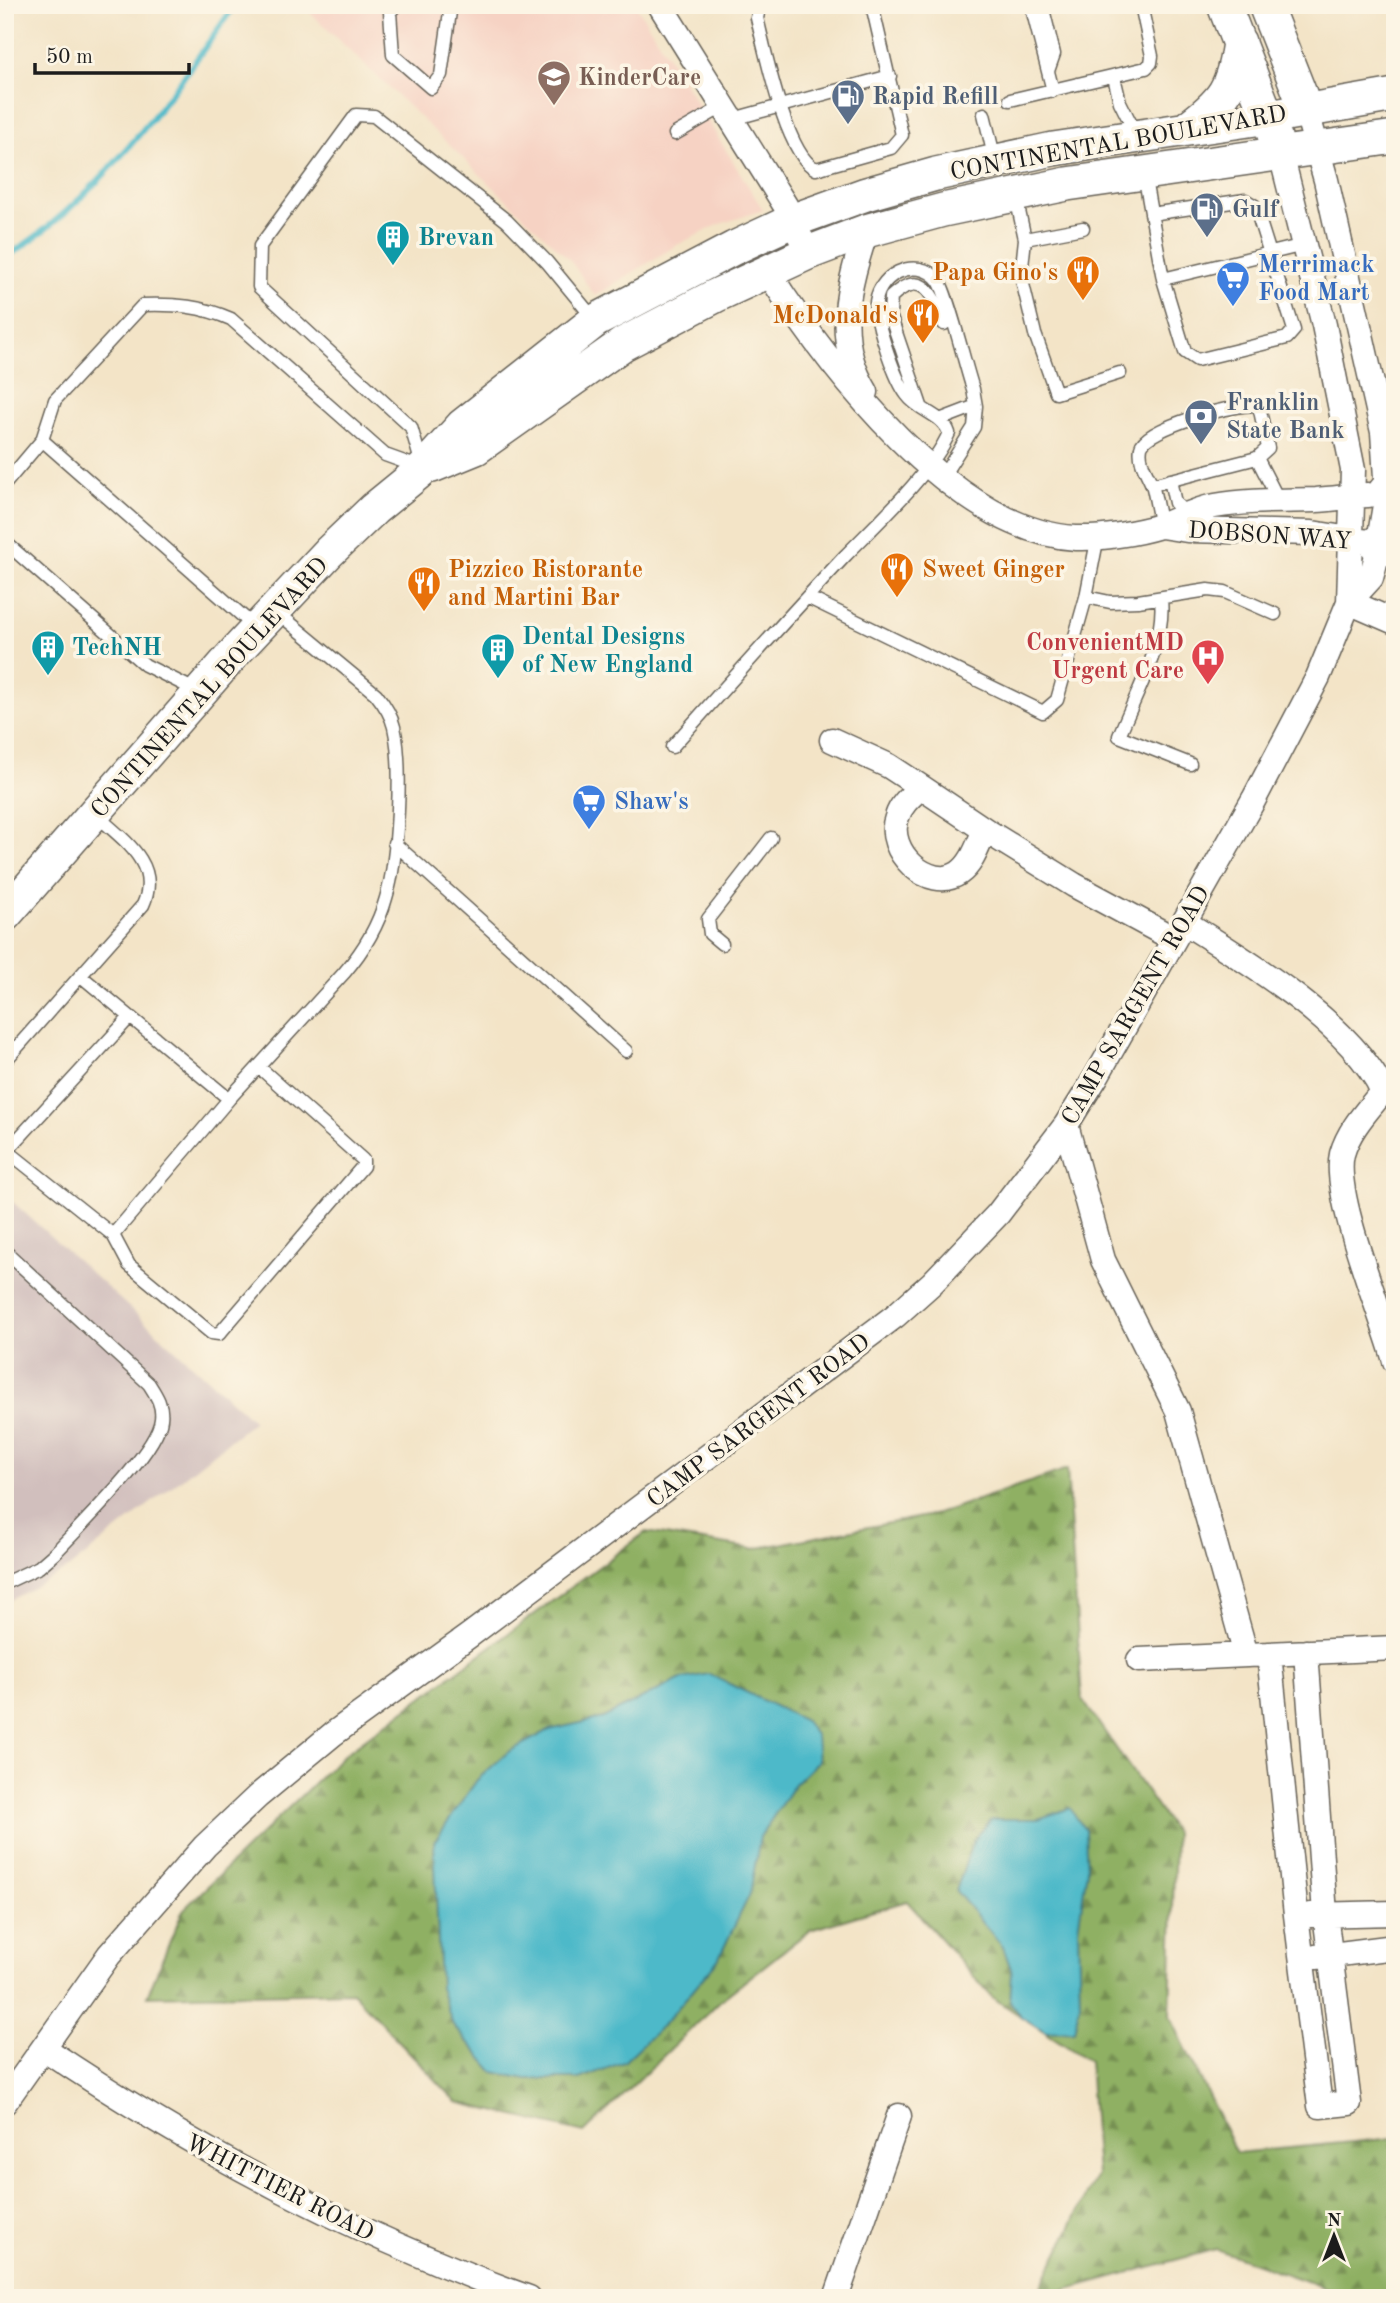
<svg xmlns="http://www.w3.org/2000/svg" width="1400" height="2303" font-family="'Old Standard TT',serif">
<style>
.built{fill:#f6d2c3}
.industrial{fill:#d1bfbd}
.forest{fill:url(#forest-firs);stroke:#566640;stroke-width:2}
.water{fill:#4eb9c9;stroke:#356a72;stroke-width:2}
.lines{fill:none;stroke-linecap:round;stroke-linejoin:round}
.stream{stroke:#4eb9c9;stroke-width:6}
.lane-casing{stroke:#676258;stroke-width:15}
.street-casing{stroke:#676258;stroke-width:27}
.secondary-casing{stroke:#676258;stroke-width:36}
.highway-casing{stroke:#676258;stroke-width:41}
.lane{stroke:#fff;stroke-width:12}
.street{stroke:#fff;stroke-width:24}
.secondary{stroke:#fff;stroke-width:33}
.highway{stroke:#fff;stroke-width:38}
.labels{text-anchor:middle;stroke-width:7;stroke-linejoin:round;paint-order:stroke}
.education-label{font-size:24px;font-weight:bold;fill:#785e54;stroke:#fcf5e5;text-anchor:start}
.service-label{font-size:24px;font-weight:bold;fill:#4e5e75;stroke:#fcf5e5;text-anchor:start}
.street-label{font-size:24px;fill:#1c1c1c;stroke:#fcf5e5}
.culture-label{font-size:24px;font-weight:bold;fill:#0d838f;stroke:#fcf5e5;text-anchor:start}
.shop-label{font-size:24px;font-weight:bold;fill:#366cbe;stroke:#fcf5e5;text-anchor:start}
.food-label{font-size:24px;font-weight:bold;fill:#c56008;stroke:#fcf5e5;text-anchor:end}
.health-label{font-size:24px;font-weight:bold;fill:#be3a42;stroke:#fcf5e5;text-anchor:end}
</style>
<defs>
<pattern id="forest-firs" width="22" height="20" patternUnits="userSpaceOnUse" patternTransform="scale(1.75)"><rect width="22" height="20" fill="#8fb063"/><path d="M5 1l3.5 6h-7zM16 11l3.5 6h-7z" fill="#748e51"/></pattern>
</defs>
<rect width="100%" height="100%" fill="#fcf5e5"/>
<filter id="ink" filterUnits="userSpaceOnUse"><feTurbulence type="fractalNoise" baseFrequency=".0143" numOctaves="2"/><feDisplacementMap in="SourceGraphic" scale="14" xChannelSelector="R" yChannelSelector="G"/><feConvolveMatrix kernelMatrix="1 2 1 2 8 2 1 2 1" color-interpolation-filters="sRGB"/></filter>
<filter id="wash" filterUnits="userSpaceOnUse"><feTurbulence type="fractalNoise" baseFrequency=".00686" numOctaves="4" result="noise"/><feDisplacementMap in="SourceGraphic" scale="28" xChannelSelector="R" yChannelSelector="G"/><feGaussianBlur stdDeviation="1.57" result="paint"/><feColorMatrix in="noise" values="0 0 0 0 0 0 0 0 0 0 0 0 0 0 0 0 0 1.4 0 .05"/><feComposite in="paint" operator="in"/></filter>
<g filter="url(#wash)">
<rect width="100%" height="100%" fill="#f3e4c7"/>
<path class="built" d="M302,5H636L763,210L720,224L677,245L595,296L570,260Z"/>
<path class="industrial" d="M5,1195L254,1421L68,1569L5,1603Z"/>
<path class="forest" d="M1067,1469L1082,1699L1175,1833L1170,2016L1236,2153L1395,2138V2298H1353L1216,2249L1035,2298L1097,2175L1089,2061L992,1997L907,1901L810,1930L721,2000L584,2133L457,2102L352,1992L147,1996L183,1910L341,1757L646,1532L753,1549L937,1514Z"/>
<path class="water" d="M709,1674L805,1721L816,1736L818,1761L794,1785L760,1837L750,1894L718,1960L666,2022L624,2062L579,2079H526L494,2072L453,2025L440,1988L434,1842L477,1780L508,1752L549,1730L603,1718L681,1679Z
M1070,1808L1085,1830L1087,1870L1078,1929L1080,2003L1074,2031L1046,2032L1020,2016L1010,2001L1012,1972L1003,1947L956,1891L973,1841L991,1819H1038Z"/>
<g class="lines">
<path class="stream" d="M5,258C102,197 170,97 235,5"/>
</g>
</g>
<g filter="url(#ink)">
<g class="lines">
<g class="lane-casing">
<path id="lane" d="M396,5L390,12L393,55L431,88L441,75L451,5
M760,5L757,18C765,50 786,156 816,169L891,148L902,135L872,5
M1031,5L1053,91
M1042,5L1054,54L1048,71
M1114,77L1120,102L1137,136
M1010,100L1146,68L1151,63L1152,56L1141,5
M984,114L995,160
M733,119L890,76
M675,134L724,106
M1144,174L1163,279L1304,245
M1016,197L1025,239L1021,276L1035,334L1056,393L1120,373
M1151,214L1245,200L1255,206L1294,330L1287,338L1197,360L1185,352L1163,279
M1025,239L1083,228
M921,406L890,315L891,297C923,267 934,296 944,324
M42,440L255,627
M422,465L411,427L259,287L260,246L356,115L374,116L507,221L547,262L594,319
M943,476L974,427L976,406
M1170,480L1175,503L1186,513
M5,484L42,440L55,400L143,305C176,304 201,306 231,319L385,455L421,468
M1152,485L1257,458
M1161,526C1158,513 1156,501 1153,488C1149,475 1138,463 1141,447C1145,428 1240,401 1259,406L1268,448L1257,458L1279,501
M5,542L145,665L197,691
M807,597L1043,712L1057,700L1086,597L1098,536
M1086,597L1110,602L1138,601L1208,590L1225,592L1275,614
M1161,599C1166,644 1135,695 1119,736L1190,764
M672,747C729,683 786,619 845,556C877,523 931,474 949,433C943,414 919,412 907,395C894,378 879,330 876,309C873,276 917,253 939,281C948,294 966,369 973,389L976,406L942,419
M394,843L626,1051
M722,944L710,934L708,919L771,838
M81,976L229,1099
M5,1061L143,905C162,864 122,839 95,814
M5,1149L113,1235L229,1099L344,973C363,951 378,927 386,898C398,860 403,765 394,727C391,714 384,704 376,694L277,612
M7,1151L130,1017
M113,1235L129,1265L211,1333L219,1334L363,1166V1160L259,1067
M5,1251L149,1384C156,1395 163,1405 161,1419C158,1451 79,1527 55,1553L39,1567L5,1583"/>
</g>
<g class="street-casing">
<path id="street" d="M660,5L785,205L808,253
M1306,109L1326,180L1383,432L1387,493L1376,559L1371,578L1349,602
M768,272C828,366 954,532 1076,538C1101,539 1137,533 1160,526C1180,519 1192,510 1215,506C1248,500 1282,501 1316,500C1333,499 1351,496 1368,495
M866,392C833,339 848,287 866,231
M1161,526L1187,530L1312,533L1369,542
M1349,602L1395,622
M832,740L889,766L921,787
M921,787L985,830C978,845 973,863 959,873C930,893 884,851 897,817C901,804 911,796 921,787Z
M985,830L1074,885L1174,939
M1184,922C1247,961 1351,1024 1383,1091L1395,1094
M1383,1091C1368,1110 1349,1129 1342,1154C1332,1196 1382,1313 1395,1361
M1066,1125L1103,1260L1178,1411L1246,1655
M1269,1654L1296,1915L1320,2106L1349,2103L1325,1914L1306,1652
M1139,1660L1395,1648
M1311,1915L1395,1913
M1316,1957L1395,1947
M45,2049C200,2153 353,2234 529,2298
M5,2102L109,1955L205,1846L258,1796L333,1734L470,1635L895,1316L932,1283L998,1214L1066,1125L1096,1077L1254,799L1318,677L1349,602L1353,470L1324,325L1281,154
M836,2298L899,2116"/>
</g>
<g class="secondary-casing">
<path id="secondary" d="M1224,5L1275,137
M1265,5L1306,109
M1187,128C1224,101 1233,88 1239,42
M432,466L476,448L623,344L715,296L808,253L866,231L943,210L1067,184L1395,137
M5,915L238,649L329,552L374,509L423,469L462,426L595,321L734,248L794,220L866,194L936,174L1053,149L1269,117L1395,95"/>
</g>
<g class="highway-casing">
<path id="highway" d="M1387,493H1395
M1379,544L1395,547"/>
</g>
<use href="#lane" class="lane"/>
<use href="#street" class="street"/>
<use href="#secondary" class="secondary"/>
<use href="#highway" class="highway"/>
</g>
</g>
<defs>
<g id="school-pin" transform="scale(1.75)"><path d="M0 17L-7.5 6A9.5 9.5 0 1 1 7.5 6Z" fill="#8d6e63" stroke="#fcf5e5"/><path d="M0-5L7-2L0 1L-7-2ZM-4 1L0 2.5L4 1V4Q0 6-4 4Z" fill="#fff"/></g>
<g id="fuel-pin" transform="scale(1.75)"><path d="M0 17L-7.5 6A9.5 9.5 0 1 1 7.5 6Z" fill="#5c6f8a" stroke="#fcf5e5"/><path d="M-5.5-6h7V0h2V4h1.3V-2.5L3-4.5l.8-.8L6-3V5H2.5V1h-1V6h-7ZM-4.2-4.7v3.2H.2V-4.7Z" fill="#fff"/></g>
<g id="building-pin" transform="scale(1.75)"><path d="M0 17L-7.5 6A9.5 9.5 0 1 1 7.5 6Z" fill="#0f9aa8" stroke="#fcf5e5"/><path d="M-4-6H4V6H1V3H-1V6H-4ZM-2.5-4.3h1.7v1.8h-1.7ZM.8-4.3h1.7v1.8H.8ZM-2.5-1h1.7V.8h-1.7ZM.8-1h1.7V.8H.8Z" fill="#fff"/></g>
<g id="restaurant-pin" transform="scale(1.75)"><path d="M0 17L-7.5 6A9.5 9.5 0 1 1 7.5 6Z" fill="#e8710a" stroke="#fcf5e5"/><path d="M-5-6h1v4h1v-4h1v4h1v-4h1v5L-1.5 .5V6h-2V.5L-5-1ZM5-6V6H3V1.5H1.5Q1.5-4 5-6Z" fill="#fff"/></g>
<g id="supermarket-pin" transform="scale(1.75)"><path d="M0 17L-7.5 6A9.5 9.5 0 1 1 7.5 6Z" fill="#3f7fe0" stroke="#fcf5e5"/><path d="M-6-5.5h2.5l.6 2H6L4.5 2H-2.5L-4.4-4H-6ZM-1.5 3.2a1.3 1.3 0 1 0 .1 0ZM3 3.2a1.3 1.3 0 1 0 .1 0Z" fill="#fff"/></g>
<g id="bank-pin" transform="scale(1.75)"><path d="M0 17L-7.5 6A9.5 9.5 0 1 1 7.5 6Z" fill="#5c6f8a" stroke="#fcf5e5"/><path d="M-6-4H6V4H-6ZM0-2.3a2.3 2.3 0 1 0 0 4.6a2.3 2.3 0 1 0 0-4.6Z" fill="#fff"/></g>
<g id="hospital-pin" transform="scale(1.75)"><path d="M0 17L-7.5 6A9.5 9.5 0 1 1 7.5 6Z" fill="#e0444e" stroke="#fcf5e5"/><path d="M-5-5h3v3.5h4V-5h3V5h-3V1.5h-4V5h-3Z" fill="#fff"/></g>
</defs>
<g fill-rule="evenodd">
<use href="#school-pin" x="554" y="77"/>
<use href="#fuel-pin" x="848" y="96"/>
<use href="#fuel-pin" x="1207" y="209"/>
<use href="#building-pin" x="393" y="237"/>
<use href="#restaurant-pin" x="1083" y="272"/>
<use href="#supermarket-pin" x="1233" y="278"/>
<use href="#restaurant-pin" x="923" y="315"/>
<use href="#bank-pin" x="1201" y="416"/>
<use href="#restaurant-pin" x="897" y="569"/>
<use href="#restaurant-pin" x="424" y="583"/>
<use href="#building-pin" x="48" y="647"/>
<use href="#building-pin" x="498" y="650"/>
<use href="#hospital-pin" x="1208" y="656"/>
<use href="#supermarket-pin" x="589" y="801"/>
</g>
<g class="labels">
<g class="education-label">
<text x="578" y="85">KinderCare</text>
</g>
<g class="service-label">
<text x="872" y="104">Rapid Refill</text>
<text x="1232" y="217">Gulf</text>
<text x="1226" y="410">Franklin<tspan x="1226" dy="28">State Bank</tspan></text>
</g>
<g class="street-label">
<text transform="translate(1118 142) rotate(-10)" y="8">CONTINENTAL BOULEVARD</text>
<text transform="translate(1270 535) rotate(4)" y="8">DOBSON WAY</text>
<text transform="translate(209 687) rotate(-48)" y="8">CONTINENTAL BOULEVARD</text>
<text transform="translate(1135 1005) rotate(-60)" y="8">CAMP SARGENT ROAD</text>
<text transform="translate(758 1420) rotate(-37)" y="8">CAMP SARGENT ROAD</text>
<text transform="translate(280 2187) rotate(27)" y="8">WHITTIER ROAD</text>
</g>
<g class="culture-label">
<text x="418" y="245">Brevan</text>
<text x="522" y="644">Dental Designs<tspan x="522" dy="28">of New England</tspan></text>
<text x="72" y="655">TechNH</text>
</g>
<g class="shop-label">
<text x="1258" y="272">Merrimack<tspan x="1258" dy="28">Food Mart</tspan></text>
<text x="614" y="809">Shaw's</text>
</g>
<g class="food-label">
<text x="1058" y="280">Papa Gino's</text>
<text x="898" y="323">McDonald's</text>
<text x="448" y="577" text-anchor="start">Pizzico Ristorante<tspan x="448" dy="28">and Martini Bar</tspan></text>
<text x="922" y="577" text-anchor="start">Sweet Ginger</text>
</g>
<g class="health-label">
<text x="1184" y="650">ConvenientMD<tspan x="1184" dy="28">Urgent Care</tspan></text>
</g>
</g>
<rect width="1400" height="2303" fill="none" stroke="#fcf5e5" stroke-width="28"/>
<g transform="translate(1334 2236)" stroke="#fcf5e5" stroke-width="5" paint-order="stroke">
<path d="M0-5L12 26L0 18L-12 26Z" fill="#1c1c1c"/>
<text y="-10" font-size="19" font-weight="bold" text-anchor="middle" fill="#1c1c1c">N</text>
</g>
<path d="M35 63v10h154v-10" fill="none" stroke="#1c1c1c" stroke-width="3.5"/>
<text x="46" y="63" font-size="21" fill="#1c1c1c" stroke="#fcf5e5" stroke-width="5" paint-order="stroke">50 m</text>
</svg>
